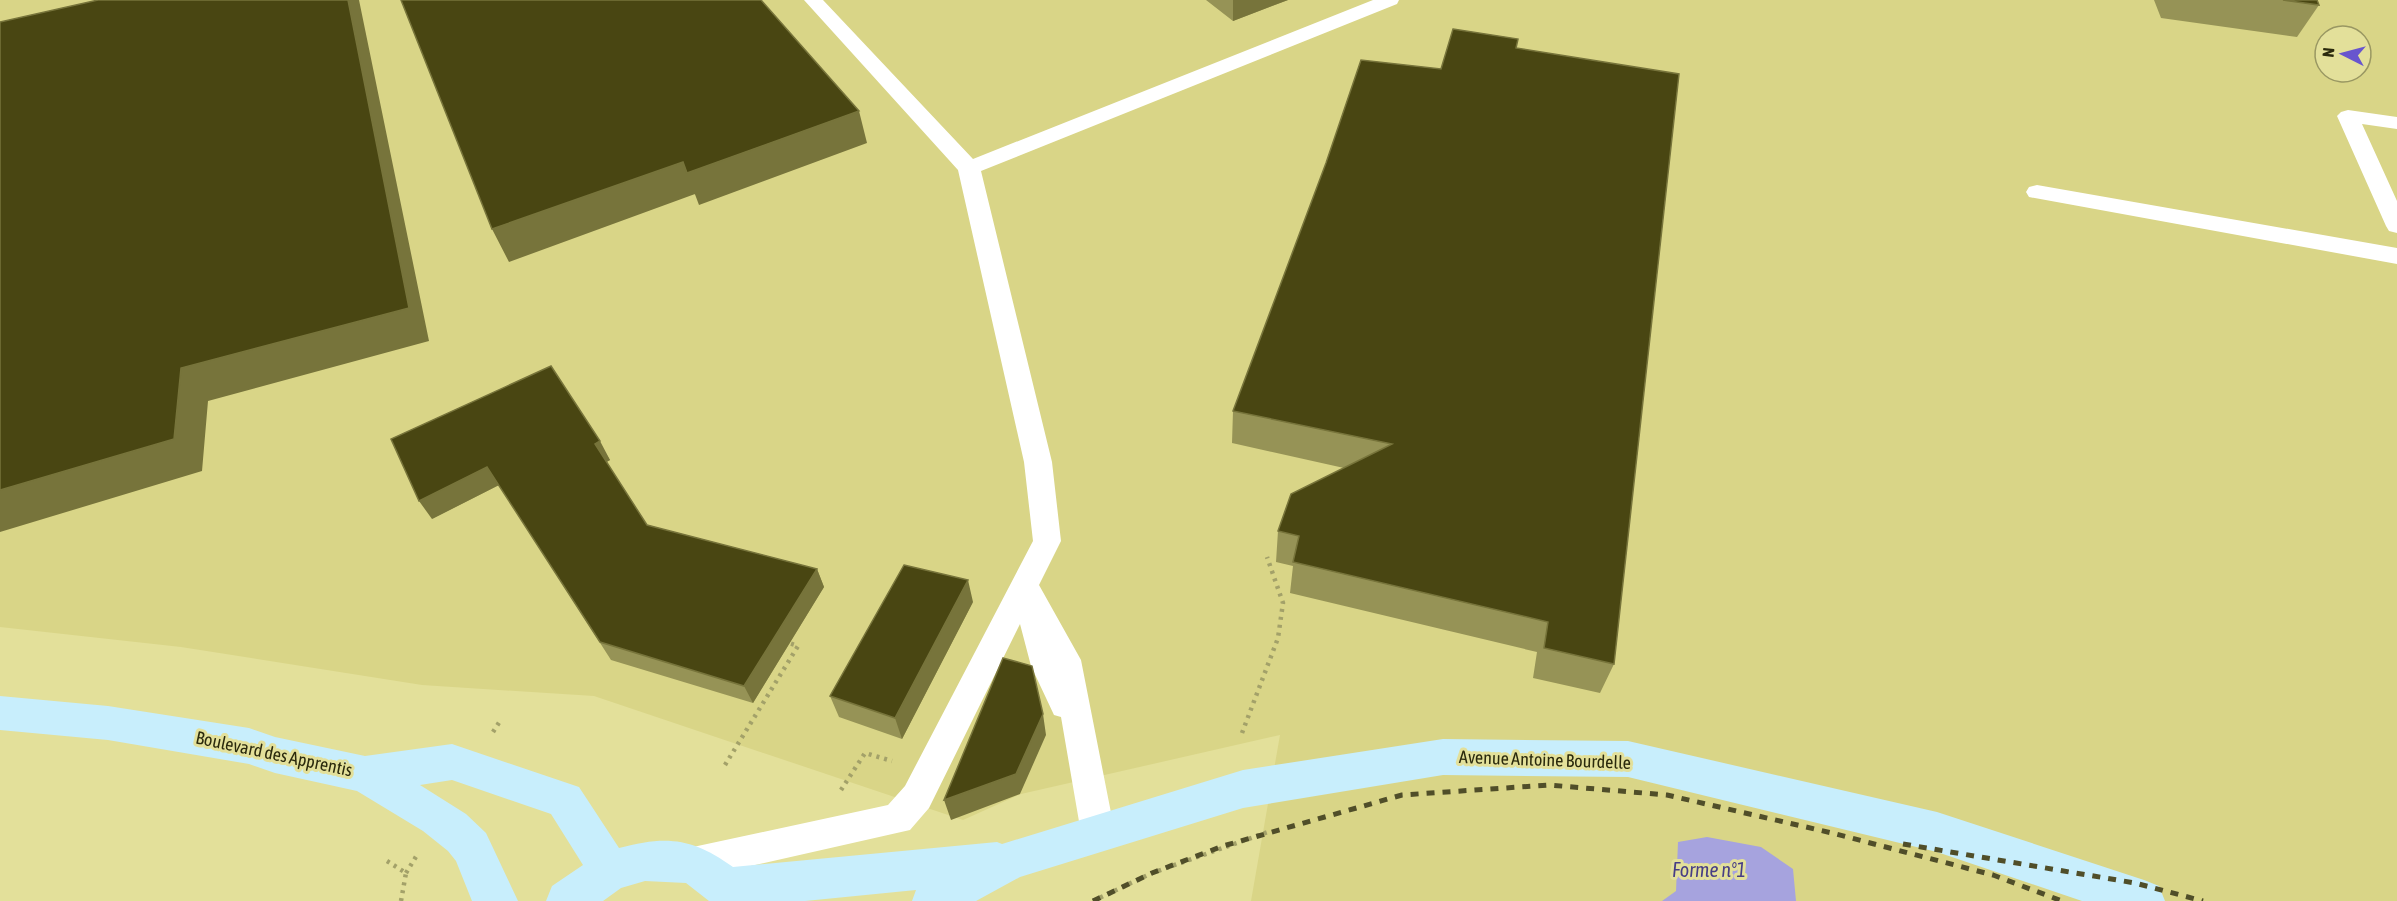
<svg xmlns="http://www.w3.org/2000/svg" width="2397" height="901" font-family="'Asap Condensed',sans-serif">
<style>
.built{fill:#d9d587;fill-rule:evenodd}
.water{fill:#a6a3de}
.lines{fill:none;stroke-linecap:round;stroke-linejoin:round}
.path{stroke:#a3a169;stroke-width:4.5;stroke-dasharray:3 5;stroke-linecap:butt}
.lane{fill:#fff;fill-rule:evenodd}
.secondary{fill:#c8eefc;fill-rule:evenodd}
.rail{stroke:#504e29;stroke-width:5;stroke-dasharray:8 8;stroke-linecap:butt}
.wall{fill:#969356}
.shaded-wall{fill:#77743b}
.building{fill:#494612;stroke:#77743b;stroke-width:1.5}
.labels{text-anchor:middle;stroke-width:6;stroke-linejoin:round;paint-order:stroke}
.near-street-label{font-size:18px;fill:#2b2a0d;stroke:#e3e09a}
.near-water-label{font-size:20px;font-style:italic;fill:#473e85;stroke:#e3e09a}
</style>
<rect width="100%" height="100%" fill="#e3e09a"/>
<path class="built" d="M0,0H2397V901H1251L1280,735L1021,794L963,820L594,696L422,685L181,647L0,627ZM2325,36H2361V72H2325Z"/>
<path class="water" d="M1707,837L1761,847L1793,869L1796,901H1662L1676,891L1678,842Z"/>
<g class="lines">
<path class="path" d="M493,732L500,721
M1242,733L1278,638L1283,603L1267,557
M725,765L798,646L789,643
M841,790L865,753L892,761
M387,861L406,873L401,901
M406,873L417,855
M1093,901L1152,873L1268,832"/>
<path class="lane" d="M804,0H823L973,159L1373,0H1399L1397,4L981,171L1052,462L1061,541L1039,585L1081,660L1115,833L1110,844L1098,849L1086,844L1081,833L1061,717L1054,715L1031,666L1020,624L929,808L910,830L693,879L681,875L676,863L681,851L693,847L888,805L905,786L1033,541L1024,462L958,170Z
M2348,110L2397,117V129L2362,124L2397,201V233L2389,231L2386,226L2337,116L2341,112Z
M2037,185L2397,248V264L2029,197L2026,192L2029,187Z"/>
<path class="secondary" d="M0,696L108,706L249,728L275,737L365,756L452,744L579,787L619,848C667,835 693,838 733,867L997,842L1002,844L1243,770L1443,739L1628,741L1937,812L2144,880L2159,886L2165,901H2082L1937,852L1628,777L1443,775L1243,808L1020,877L976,901H912L916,890L805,901H709L686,883L645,881L621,888L603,901H546L552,886L583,865L551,814L452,780L420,785L466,814L486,833L518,901H472L456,861L448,851L423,831L357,791L275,773L249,764L108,740L0,730Z"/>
<path class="rail" d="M1903,844L2135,883L2203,901
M1093,901L1152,873L1223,846L1402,795L1549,785L1667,795L1832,833L1993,875L2062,901"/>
</g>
<path class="wall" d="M1206,0H1288L1233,21Z
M2154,0H2317L2319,5L2297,37L2161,18Z
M1516,49L1614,664L1600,693L1533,678L1537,652L1290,593L1293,566L1276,562L1278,531L1344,468L1232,443L1233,411L1441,69Z
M551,366L610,460L606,462L647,525L817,569L824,587L753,703L611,660L499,485L432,519Z
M973,602L902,739L839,717L830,696Z"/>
<path class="shaded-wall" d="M348,0H359L429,341L208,401L202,471L0,532V490L181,368Z
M1233,0H1288L1233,21Z
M859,111L867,143L699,205L687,173Z
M683,162L695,194L509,262L492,229Z
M600,441L610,460L605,463L595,444Z
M487,467L499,485L432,519L419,501Z
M817,569L824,587L753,703L744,686Z
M968,580L973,602L902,739L895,718Z
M1043,714L1046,735L1020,794L951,820L944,800Z"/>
<path class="building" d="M98,0H348L409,308L181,368L174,439L0,490V22Z
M401,0H761L859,111L687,173L683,162L492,229Z
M2283,0H2317L2319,5Z
M1453,29L1518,39L1516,48L1679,74L1614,664L1544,648L1548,622L1293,562L1299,536L1278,531L1291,494L1392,444L1233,411L1326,163L1361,60L1441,69Z
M551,366L600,441L595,444L647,525L817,569L744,686L600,642L487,467L419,501L391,439Z
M904,565L968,580L895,718L830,696Z
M1003,658L1032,666L1043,714L1016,774L944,800Z"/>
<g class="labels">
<g class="near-street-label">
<text transform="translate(274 754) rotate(12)" y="6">Boulevard des Apprentis</text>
<text transform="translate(1545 760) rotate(2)" y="6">Avenue Antoine Bourdelle</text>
</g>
<g class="near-water-label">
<text x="1709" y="877">Forme n°1</text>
</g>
</g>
<g transform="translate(2343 54) rotate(276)"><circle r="28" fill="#e3e09a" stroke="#999762" stroke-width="1.5"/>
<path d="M0-4.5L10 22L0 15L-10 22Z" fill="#6855ce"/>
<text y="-9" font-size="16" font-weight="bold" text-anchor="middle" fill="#2b2a0d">N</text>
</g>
</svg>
